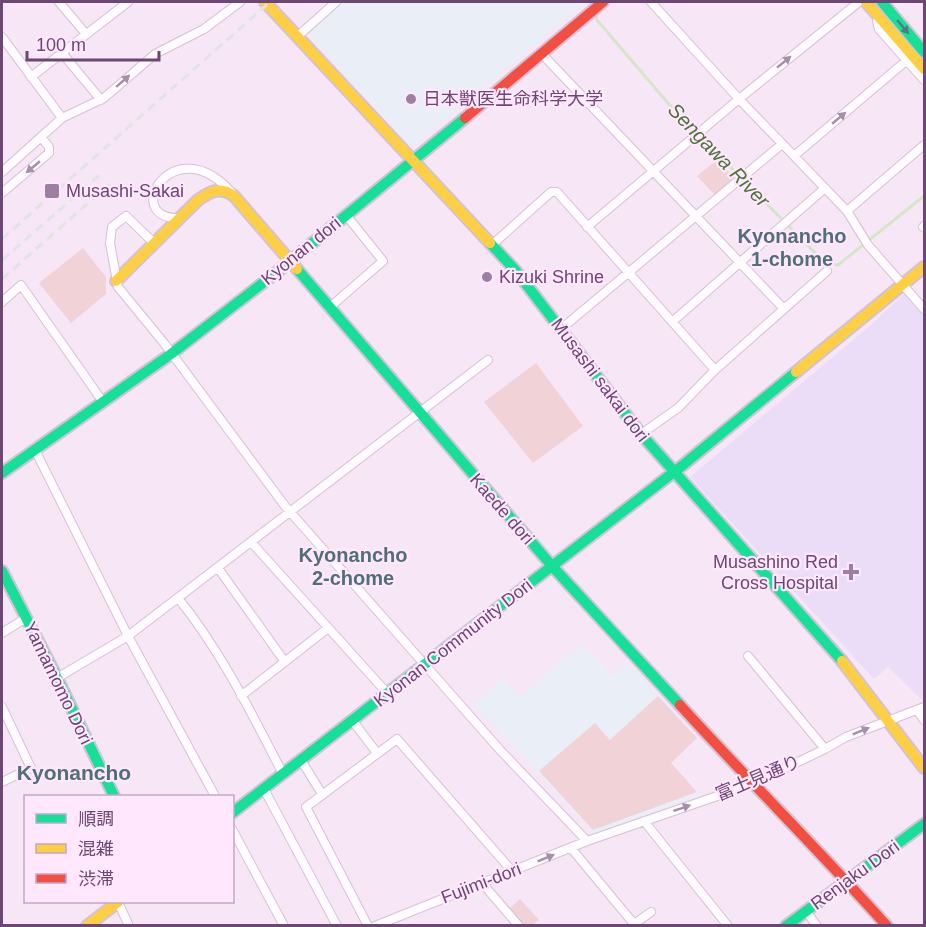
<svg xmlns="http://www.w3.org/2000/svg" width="926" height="927" font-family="Arial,'Noto Sans JP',sans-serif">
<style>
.education{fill:#e9eef7}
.medical{fill:#ebdcf8}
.green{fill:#f0d2d7}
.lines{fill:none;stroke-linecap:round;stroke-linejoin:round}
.stream{stroke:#d5e6c8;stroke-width:3}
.street-casing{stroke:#d3c2d3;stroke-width:10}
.fast-casing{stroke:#d3c2d4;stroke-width:14}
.slow-casing{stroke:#d3c2d4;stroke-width:14}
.jam-casing{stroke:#d3c2d4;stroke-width:14}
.street{stroke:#fefbfe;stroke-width:8}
.fast{stroke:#16e098;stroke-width:10}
.slow{stroke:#ffcf43;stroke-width:10}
.jam{stroke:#f24e42;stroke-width:10}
.rail{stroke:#e2e3e6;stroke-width:3;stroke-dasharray:9 6;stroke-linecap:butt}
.oneway{fill:#4f7d81}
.oneway2{fill:#a78fab}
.poi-dot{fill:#9d7fa1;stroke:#ffe7fd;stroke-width:2}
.labels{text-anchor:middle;stroke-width:4.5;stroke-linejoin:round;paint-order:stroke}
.poi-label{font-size:18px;fill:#6d4774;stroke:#ffe7fd;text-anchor:start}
.street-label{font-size:18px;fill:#6d4774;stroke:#ffe7fd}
.water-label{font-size:20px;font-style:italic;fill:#4c7438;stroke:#ffe7fd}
.neighbourhood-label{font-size:20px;font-weight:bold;fill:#4e7076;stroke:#ffe7fd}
.quarter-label{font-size:21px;font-weight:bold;fill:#4e7076;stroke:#ffe7fd}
</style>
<rect width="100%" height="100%" fill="#f7e6f5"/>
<path class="education" d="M340,2H586L415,145L408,144L310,37V29Z
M582,643L613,677L628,663L697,738L671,763L701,796L594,833L473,704L503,678L521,697Z"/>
<path class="medical" d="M905,293L924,316V702L888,667L874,679L690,477L872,324Z"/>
<path class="green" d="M717,160L736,179L716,196L697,176Z
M83,248L106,277V294L71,323L39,283Z
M536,363L583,426L533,463L484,402Z
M658,696L697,738L671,763L697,792L593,830L539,771L595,723L610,740Z
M520,899L539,920L532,925H524L509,909Z"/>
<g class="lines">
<path class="stream" d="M591,2L597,20L673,109L825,263L838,265L924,196"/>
<g class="street-casing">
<path id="street" d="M59,2L86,34
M651,2L739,99L847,211L868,245L924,309
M880,17L877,21L879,29L924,80
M298,36L336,2
M2,37L62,118
M62,53L101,100
M541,53L784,309
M31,77L128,2
M794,156L906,61
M2,172L62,118L104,98L155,54L204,29L240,2
M2,193L49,153V147L41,137
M847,211L924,145
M179,218C120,219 173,126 232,193
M587,227L739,99L859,2
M923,227L924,226
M155,244L126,216L112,227L110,243L118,287L164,343L285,506L500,750L587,841
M492,245L551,192H557L715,370
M2,302L21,285L103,402
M329,308L383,261L346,215
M672,322L825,188
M561,329L782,144
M641,434L678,408L715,370L827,271
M35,450L128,636L215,796
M251,542L387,693
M218,568L285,662
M178,598C221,651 252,714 283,774
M2,633L26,618
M748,656L825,749
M57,678L128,636L488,360
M241,696L328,628
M2,707L31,768L2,782
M917,710L924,720
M352,720L377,753
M301,760L322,794
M264,789L337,926
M644,821L728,926
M232,829L284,926
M571,848L634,924L651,912
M482,883L519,926
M118,902L129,926
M806,911L817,926
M368,926L306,807L397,739L512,871
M375,926L587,841L752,784L825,749L846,737L924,707"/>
</g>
<g class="fast-casing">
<path id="fast" d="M882,2L924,52
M490,243L516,271L641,434L842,661
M297,269L552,566L680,705
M2,473L171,354L277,272L465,118
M2,571L57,678L114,796
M232,813L683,465L796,372
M786,926L924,824"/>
</g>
<g class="slow-casing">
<path id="slow" d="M265,2L490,243
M866,2L924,69
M116,281L198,200C211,191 220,186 234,196L297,269
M796,372L924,267
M842,661L924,768
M87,926L118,902"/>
</g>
<g class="jam-casing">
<path id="jam" d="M465,118L603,2
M680,705C748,780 820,851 887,926"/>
</g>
<use href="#street" class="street"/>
<use href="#fast" class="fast"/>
<use href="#slow" class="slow"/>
<use href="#jam" class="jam"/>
<path class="rail" d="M2,239L270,2
M2,260L103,172
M2,279L112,182"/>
</g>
<defs><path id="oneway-solid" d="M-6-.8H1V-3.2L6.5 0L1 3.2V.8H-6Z" transform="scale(1.5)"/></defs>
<use class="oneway" href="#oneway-solid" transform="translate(903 27) rotate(50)"/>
<g class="oneway2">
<use href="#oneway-solid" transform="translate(784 62) rotate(-39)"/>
<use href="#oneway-solid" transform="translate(123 81) rotate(-41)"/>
<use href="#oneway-solid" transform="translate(839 118) rotate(-40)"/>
<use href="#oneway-solid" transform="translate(33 167) rotate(140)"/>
<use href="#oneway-solid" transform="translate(861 731) rotate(-22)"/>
<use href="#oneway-solid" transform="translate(682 808) rotate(-19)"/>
<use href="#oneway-solid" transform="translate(546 858) rotate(-22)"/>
</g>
<g class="poi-dot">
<circle cx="411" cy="99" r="6"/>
<rect x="44" y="183" width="16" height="16" rx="3"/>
<circle cx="487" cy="277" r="6"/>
<path d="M848 563h6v6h6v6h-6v6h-6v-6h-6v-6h6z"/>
</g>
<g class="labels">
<g class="poi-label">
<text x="423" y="105">日本獣医生命科学大学</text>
<text x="66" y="197">Musashi-Sakai</text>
<text x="499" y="283">Kizuki Shrine</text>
<text x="838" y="568" text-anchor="end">Musashino Red<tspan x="838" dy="21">Cross Hospital</tspan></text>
</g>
<g class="street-label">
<text transform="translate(301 251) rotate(-39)" y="6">Kyonan dori</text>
<text transform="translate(600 380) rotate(53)" y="6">Musashi sakai dori</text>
<text transform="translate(502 509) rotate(49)" y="6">Kaede dori</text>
<text transform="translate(453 643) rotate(-38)" y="6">Kyonan Community Dori</text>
<text transform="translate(58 683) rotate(64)" y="6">Yamamomo Dori</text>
<text transform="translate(758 778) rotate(-23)" y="6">富士見通り</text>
<text transform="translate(855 875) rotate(-36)" y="6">Renjaku Dori</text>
<text transform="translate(481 883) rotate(-21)" y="6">Fujimi-dori</text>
</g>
<g class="water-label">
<text transform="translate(719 155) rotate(46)" y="7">Sengawa River</text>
</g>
<g class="neighbourhood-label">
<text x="792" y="243">Kyonancho<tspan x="792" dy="23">1-chome</tspan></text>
<text x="353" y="562">Kyonancho<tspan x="353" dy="23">2-chome</tspan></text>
</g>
<g class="quarter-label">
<text x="74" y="780">Kyonancho</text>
</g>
</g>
<rect width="926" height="927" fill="none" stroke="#6d4774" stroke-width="6"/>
<rect x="24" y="795" width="210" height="108" fill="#ffe7fd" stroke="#c5a7c6" stroke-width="1.5"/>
<rect x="36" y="814" width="30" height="9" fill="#16e098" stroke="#c5a7c6" stroke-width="1.5"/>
<text x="78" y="825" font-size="18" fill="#6d4774">順調</text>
<rect x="36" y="844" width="30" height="9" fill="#ffcf43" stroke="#c5a7c6" stroke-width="1.5"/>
<text x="78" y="855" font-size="18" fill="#6d4774">混雑</text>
<rect x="36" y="874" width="30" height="9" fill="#f24e42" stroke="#c5a7c6" stroke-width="1.5"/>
<text x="78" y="885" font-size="18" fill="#6d4774">渋滞</text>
<path d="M27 51v9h132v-9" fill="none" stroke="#6d4774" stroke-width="3"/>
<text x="36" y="51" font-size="18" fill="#6d4774" stroke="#ffe7fd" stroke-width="4.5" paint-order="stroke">100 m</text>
</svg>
